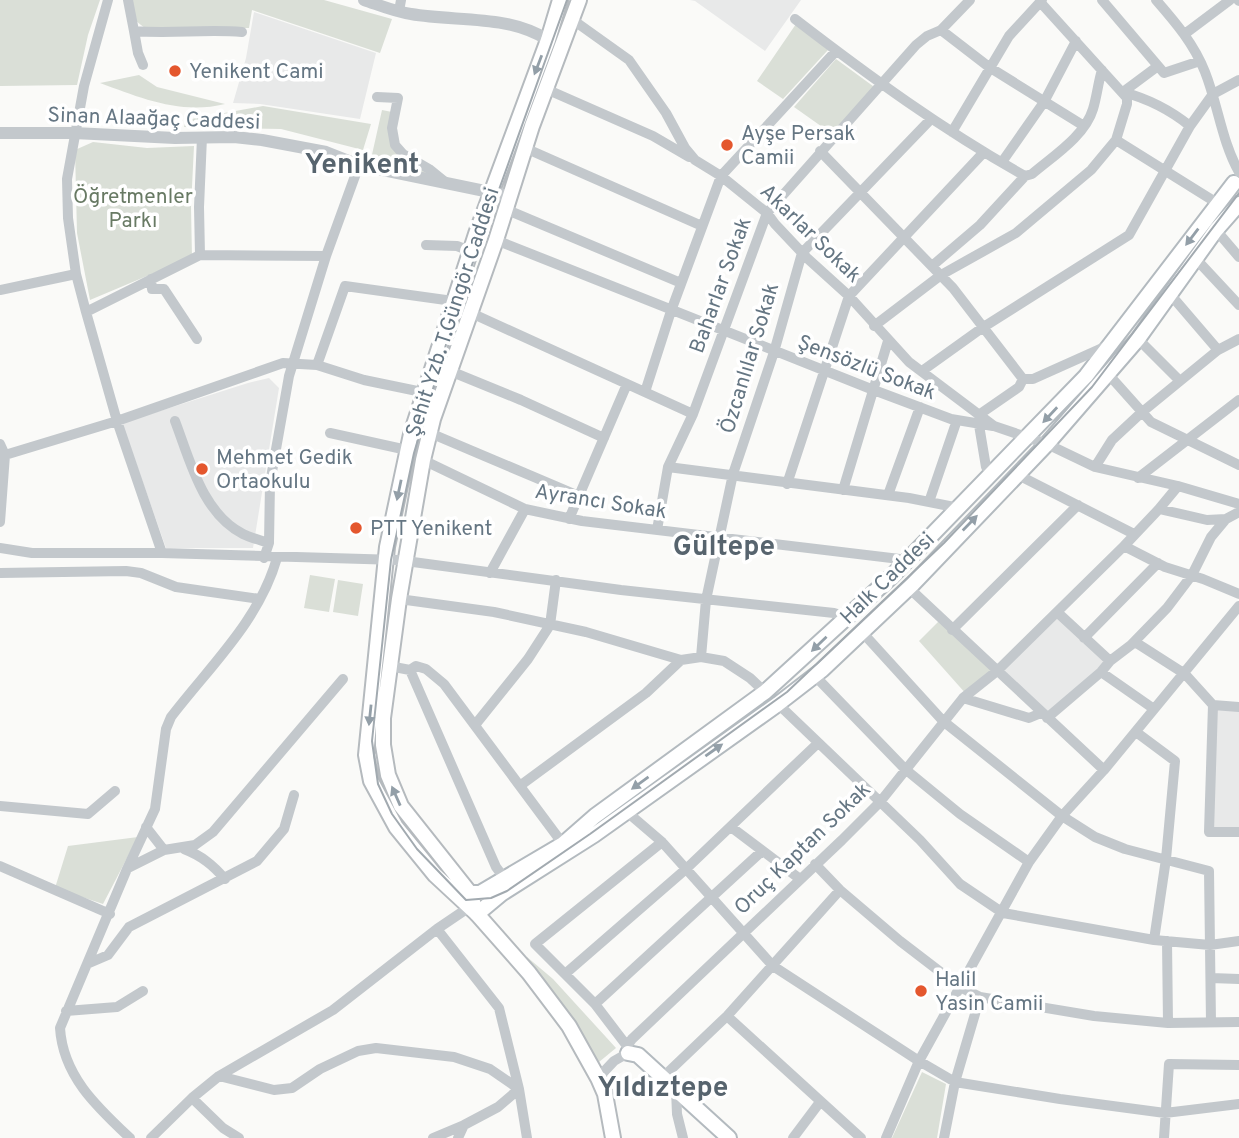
<svg xmlns="http://www.w3.org/2000/svg" width="1239" height="1138" font-family="Overpass,sans-serif">
<style>
.built{fill:#e8e9e9}
.green{fill:#dadfd7}
.lines{fill:none;stroke-linecap:round;stroke-linejoin:round}
.secondary-casing{stroke:#b3babf;stroke-width:18}
.primary-casing{stroke:#b5babe;stroke-width:18}
.minor{stroke:#c3c8cc;stroke-width:10}
.tertiary{stroke:#c3c8cc;stroke-width:12}
.secondary{stroke:#fff;stroke-width:14}
.primary{stroke:#fff;stroke-width:14}
.tram{stroke:#a2aab0;stroke-width:2}
.oneway{fill:#939fa8}
.poi-dot{fill:#e4572e;stroke:#fff;stroke-width:2.5}
.labels{text-anchor:middle;stroke-width:7;stroke-linejoin:round;paint-order:stroke}
.poi-label{font-size:21px;fill:#657683;stroke:#fff;text-anchor:start}
.street-label{font-size:21px;fill:#657683;stroke:#fff}
.park-label{font-size:21px;fill:#687a64;stroke:#fff}
.district-label{font-size:28px;font-weight:bold;fill:#57646e;stroke:#fff}
</style>
<rect width="100%" height="100%" fill="#fafaf8"/>
<path class="built" d="M690,0H801L765,51L695,1Z
M254,12L376,53L360,119L260,104L233,103L246,58Z
M269,378L279,388L253,548H166L122,423L248,383Z
M1057,612L1110,661L1047,718L997,671Z
M1213,705L1239,707V832H1209Z"/>
<path class="green" d="M0,0H100L88,35L77,85L0,86Z
M132,0H324L392,19L380,53L252,10L249,28L146,29L136,21Z
M796,24L828,50L783,99L757,81Z
M836,59L877,89L835,136L794,107Z
M139,75L157,87L225,104C181,115 141,98 100,83Z
M263,106L371,124L363,150L281,129L184,127L186,120Z
M382,110L392,112L390,144L435,177L371,159Z
M93,142L147,148L194,146L191,207L192,257L90,300L77,233L75,150Z
M310,575L335,579L329,612L304,608Z
M338,580L363,584L358,616L333,612Z
M941,619L997,671L967,695L919,641Z
M138,837L103,904L55,888L68,846Z
M527,957L553,979L616,1048L599,1062L525,961Z
M922,1072L946,1084L937,1138H892Z"/>
<g class="lines">
<g class="secondary-casing">
<path id="secondary" d="M470,893H480L563,844L595,816L765,692L892,576L1086,376L1234,183
M477,914L501,894L594,835L778,704L822,670L913,584L1047,444L1138,339L1216,230L1239,204
M628,1053L638,1055L729,1138"/>
</g>
<g class="primary-casing">
<path id="primary" d="M560,0L548,40L476,234L411,434L387,547L366,755L371,781L396,827L435,875L477,914L529,973L569,1026L598,1078L605,1094L613,1138
M477,914L470,893L401,806L388,775L383,745V718L399,599L423,460L433,419L496,240L532,126L579,0"/>
</g>
<path class="minor" d="M128,0L134,31C170,34 206,29 242,32
M1102,0L1164,73L1200,61
M1156,0C1176,23 1194,44 1205,72C1218,105 1222,142 1239,172
M1238,0L1239,1
M399,11L401,0
M795,19C869,76 943,130 1025,176
M573,20L629,60L666,113L685,148L695,160L721,176L767,213L775,224L807,258L849,296L909,362L994,426L1047,444L1095,467L1178,486L1239,504
M941,30L989,67L1084,126
M134,31L138,53L143,65
M1186,33L1230,0
M546,89L653,136L689,157
M1123,92C1149,99 1169,109 1190,126
M1123,92L1158,66
M377,97L398,98L392,128L395,145L403,154L429,169L445,182
M952,132L1009,36L1042,0
M1116,140L1217,203
M525,148L702,226
M820,151L953,288L1023,379H1033L1109,345
M1002,162L1044,102L1076,41
M505,209L681,283
M1216,230L1239,257
M496,240L871,389L951,419L993,426
M426,245L457,246L470,251
M200,255L326,256
M1196,259L1239,305
M932,266L980,225L1025,176L1032,174C1053,156 1085,136 1093,109C1097,96 1098,83 1102,70
M151,279L152,289H164L197,339
M0,290L76,274
M1170,294L1218,350
M86,312L76,274L68,218L67,179L84,86L108,0
M874,326L941,275L1016,233L1091,170L1116,140L1127,104V98L1040,2
M1138,339L1180,381
M317,365L345,286L453,301L469,312L693,414
M450,371L521,400L604,438
M922,371L982,328L1129,235L1190,126L1213,94L1239,80
M1109,375L1151,422L1239,465
M645,392L671,311L721,176L836,51
M980,414L1019,387L1023,379
M175,421C190,460 202,513 243,534C251,538 260,540 269,543
M979,425L986,467
M330,433L407,450
M430,433L579,496
M0,444L5,455L0,522
M5,455L117,421L283,363L317,365L364,380L422,392
M423,460L525,509L582,521L908,560
M668,467L909,498L959,508
M1095,467L1112,440L1141,413L1218,350L1239,339
M1018,475L1134,534
M1138,478L1239,400
M787,484L849,296L984,152
M843,490L888,341
M888,495L920,407
M929,502L957,420
M1159,509L1207,520L1226,519
M569,519L627,384
M657,530L668,467L693,414L767,213L916,45L927,36L941,30L970,0
M1124,546L1165,567L1203,579L1239,594
M0,548L32,553H162L398,560L621,590L834,613L847,617
M162,553L117,421L86,312L200,255L199,207L202,137
M264,558L269,543L270,483L289,376L326,256L359,165
M0,573L126,571L141,573L176,587L260,599
M490,573L525,509
M909,588L1104,770
M399,599L494,612L586,632L681,660L701,657L724,661L750,678L765,692
M1057,612L1110,661
M952,630L1078,505
M862,632L943,721L1062,816L1095,837L1125,849L1209,871L1211,1022
M1084,638L1158,563
M1135,642L1185,674L1213,705L1239,707
M701,657L706,600L733,474L774,352L802,253L931,119
M389,666L410,670L416,666L426,669L444,684L563,844
M410,670L496,867L505,879
M1101,672L1154,709
M815,676L905,769L960,814L1029,862
M963,698L1029,718L1041,713
M778,704L920,840L960,884L1003,913L1154,940L1210,945L1239,941
M1213,705L1209,832H1239
M1047,718L1101,672L1110,661L1131,645L1167,608L1192,575L1211,537L1226,519L1239,512
M475,725L528,659L550,625L556,580
M1136,732L1175,761L1166,859L1154,940
M521,785L646,693L681,660
M0,806L88,814L115,791
M627,812L662,842L773,966L919,1061L955,1082L1060,1099L1165,1113L1239,1104
M146,827L164,850
M731,827L800,879
M184,849C202,856 213,865 225,879
M815,864L840,890L900,941L960,987L980,997L1094,1016L1168,1023L1239,1022
M0,866L110,914
M128,868L164,850L195,845L213,832L343,679
M437,929L499,1008L519,1089L498,1107L464,1125L458,1138
M1167,941L1168,1023
M87,964L108,955L129,927L257,861L284,829L294,795
M565,974L686,869L817,744
M1211,978L1239,979
M595,1004L762,851
M66,1011L117,1007L143,991
M727,1016L861,1138
M627,1046L632,1039L842,840L880,802L963,698L997,671L1124,546L1159,509L1178,486
M219,1076L274,1090L292,1088L320,1069L358,1051L376,1048L454,1057L490,1069L519,1089L527,1138
M663,1077L727,1016L840,890
M598,1078L614,1061L628,1053L627,1046L595,1004L535,944L662,842
M676,1090L677,1114L683,1138
M192,1098L223,1128L239,1138
M130,1138C97,1107 63,1076 60,1028L127,869L155,809L166,729L171,717C210,666 259,621 277,558
M151,1138L192,1098L219,1076L333,1010L437,929L468,908
M433,1138L464,1125
M793,1138L820,1102
M886,1138L919,1061L1029,862L1062,816L1104,770L1239,606
M944,1138L955,1082L980,997
M1164,1138L1169,1064L1239,1065"/>
<path class="tertiary" d="M364,0C379,5 395,12 411,14C457,22 507,14 548,40
M0,133H74L175,138L234,137L262,140L326,152L359,165L509,196"/>
<use href="#secondary" class="secondary"/>
<use href="#primary" class="primary"/>
<path class="tram" d="M567,0L458,304L414,453L391,560L372,741L378,784L392,814L417,849L466,900L491,898L507,891L590,834L787,692L944,543L1092,387L1239,193"/>
</g>
<defs><path id="oneway-solid" d="M-6-.8H1V-3.2L6.5 0L1 3.2V.8H-6Z" transform="scale(1.75)"/></defs>
<g class="oneway">
<use href="#oneway-solid" transform="translate(538 65) rotate(111)"/>
<use href="#oneway-solid" transform="translate(1192 237) rotate(127)"/>
<use href="#oneway-solid" transform="translate(1050 415) rotate(133)"/>
<use href="#oneway-solid" transform="translate(399 490) rotate(102)"/>
<use href="#oneway-solid" transform="translate(970 523) rotate(-46)"/>
<use href="#oneway-solid" transform="translate(819 644) rotate(136)"/>
<use href="#oneway-solid" transform="translate(370 715) rotate(96)"/>
<use href="#oneway-solid" transform="translate(714 750) rotate(-35)"/>
<use href="#oneway-solid" transform="translate(640 783) rotate(144)"/>
<use href="#oneway-solid" transform="translate(396 796) rotate(-114)"/>
</g>
<g class="poi-dot">
<circle cx="175" cy="71" r="7"/>
<circle cx="727" cy="145" r="7"/>
<circle cx="202" cy="469" r="7"/>
<circle cx="356" cy="528" r="7"/>
<circle cx="921" cy="991" r="7"/>
</g>
<g class="labels">
<g class="poi-label">
<text x="189" y="78">Yenikent Cami</text>
<text x="741" y="140">Ayşe Persak<tspan x="741" dy="24">Camii</tspan></text>
<text x="216" y="464">Mehmet Gedik<tspan x="216" dy="24">Ortaokulu</tspan></text>
<text x="370" y="535">PTT Yenikent</text>
<text x="935" y="986">Halil<tspan x="935" dy="24">Yasin Camii</tspan></text>
</g>
<g class="street-label">
<text transform="translate(154 118) rotate(2)" y="7">Sinan Alaağaç Caddesi</text>
<text transform="translate(811 233) rotate(44)" y="7">Akarlar Sokak</text>
<text transform="translate(720 285) rotate(-70)" y="7">Baharlar Sokak</text>
<text transform="translate(452 312) rotate(-72)" y="7">Şehit Yzb. T.Güngör Caddesi</text>
<text transform="translate(749 358) rotate(-73)" y="7">Özcanlılar Sokak</text>
<text transform="translate(867 367) rotate(21)" y="7">Şensözlü Sokak</text>
<text transform="translate(601 501) rotate(9)" y="7">Ayrancı Sokak</text>
<text transform="translate(887 578) rotate(-44)" y="7">Halk Caddesi</text>
<text transform="translate(802 848) rotate(-44)" y="7">Oruç Kaptan Sokak</text>
</g>
<g class="park-label">
<text x="133" y="203">Öğretmenler<tspan x="133" dy="24">Parkı</tspan></text>
</g>
<g class="district-label">
<text x="362" y="173">Yenikent</text>
<text x="724" y="555">Gültepe</text>
<text x="663" y="1096">Yıldıztepe</text>
</g>
</g>
</svg>
